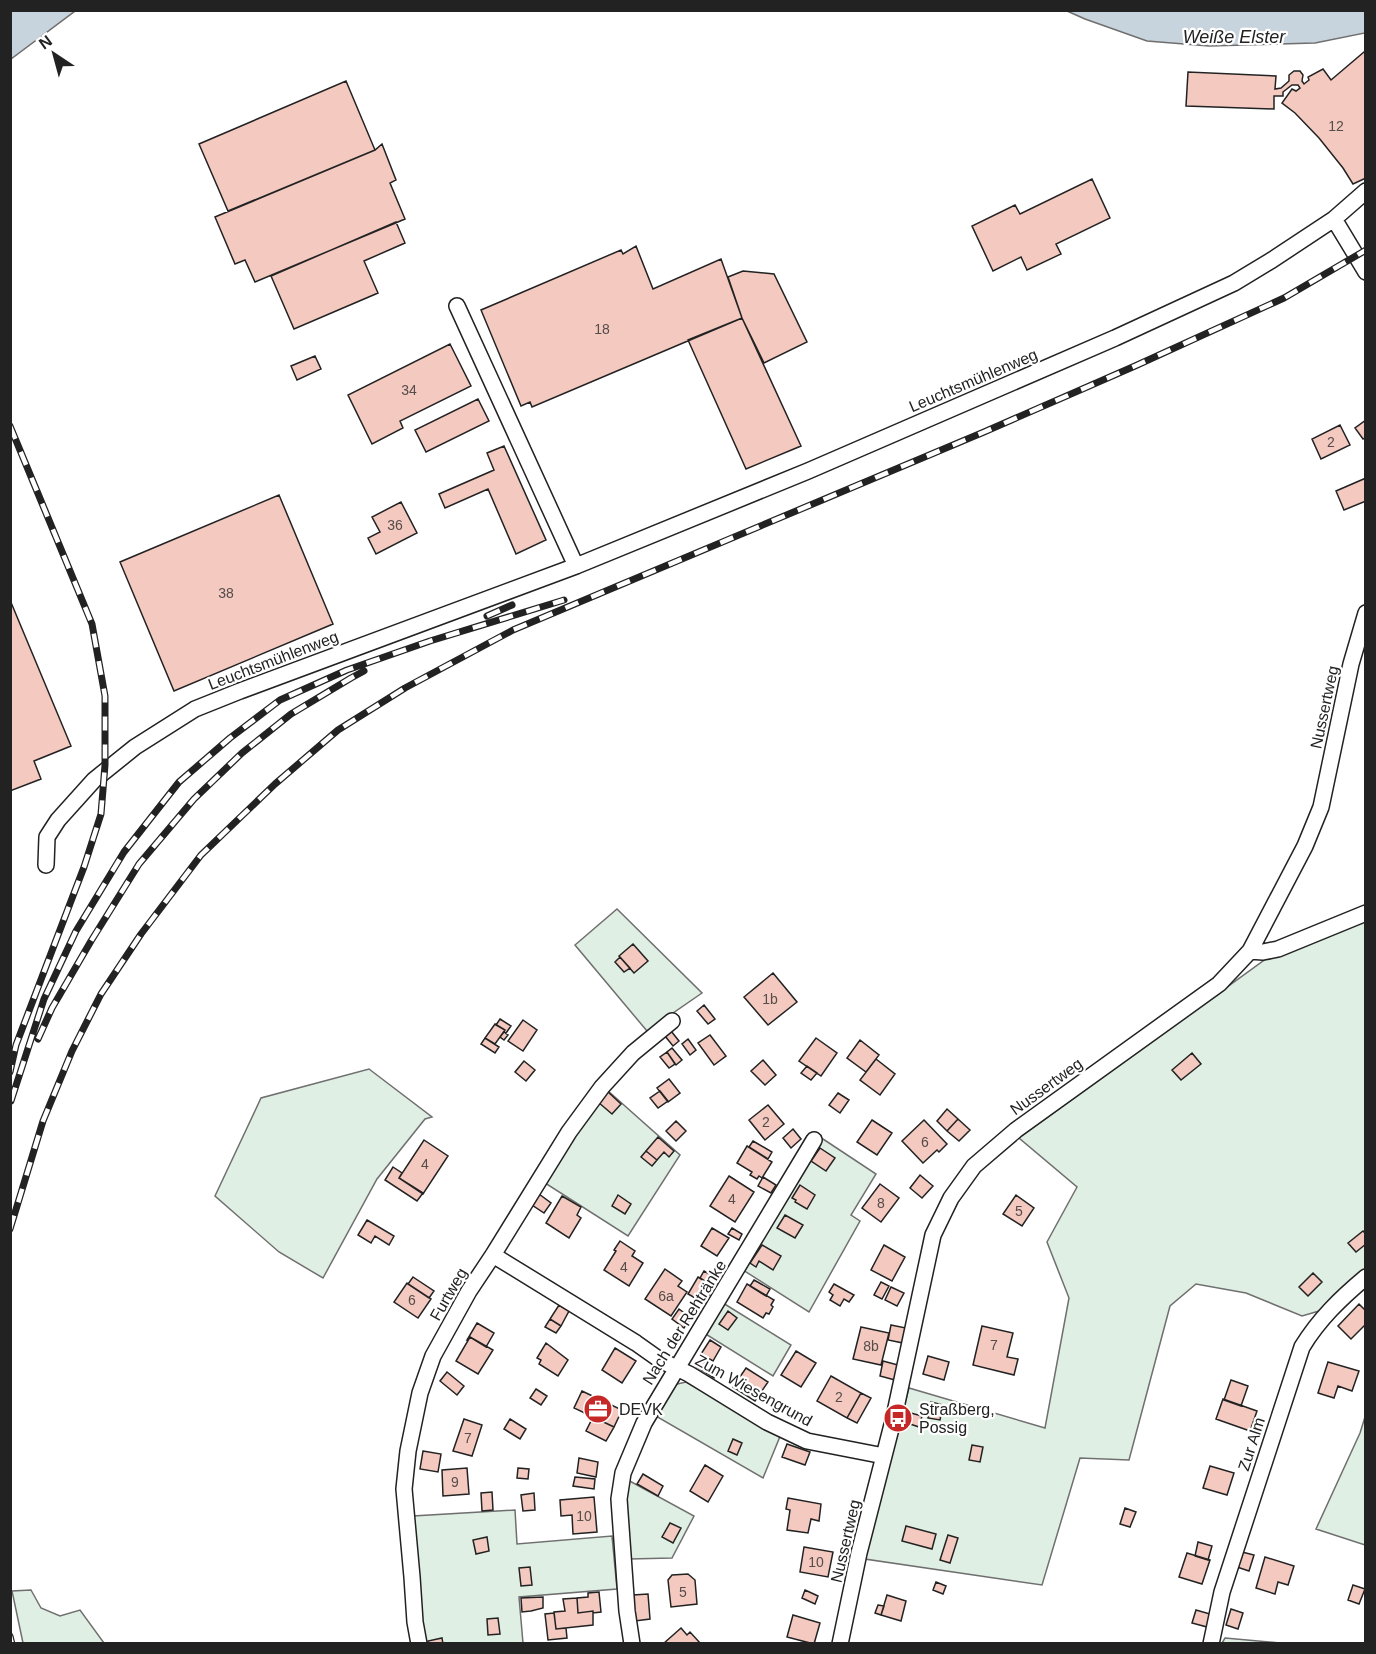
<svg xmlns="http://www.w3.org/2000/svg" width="1376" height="1654" font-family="Helvetica,sans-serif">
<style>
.green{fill:#e0efe3;stroke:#6f6f6f;stroke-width:1.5}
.water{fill:#c7d3dd;stroke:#6f6f6f;stroke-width:1.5}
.building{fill:#f3c9c0;stroke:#222;stroke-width:1.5}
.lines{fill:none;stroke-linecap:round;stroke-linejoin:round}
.street-casing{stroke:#222;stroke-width:18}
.street{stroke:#fff;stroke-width:15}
.rail-casing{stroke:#222;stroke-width:7}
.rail{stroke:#fff;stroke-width:4.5;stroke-dasharray:14;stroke-linecap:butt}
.labels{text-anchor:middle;stroke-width:4.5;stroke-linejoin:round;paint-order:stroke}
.number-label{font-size:14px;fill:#564c4a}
.street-label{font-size:16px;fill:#222;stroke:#fff}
.poi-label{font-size:16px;fill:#222;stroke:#fff;text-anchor:start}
.water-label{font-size:18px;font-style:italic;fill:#222;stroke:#fff}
</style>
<rect width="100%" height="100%" fill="#fff"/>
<path class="green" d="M617,909L702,993L647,1031L575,945Z
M1365,918V1269L1319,1311L1302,1316L1246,1293L1196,1284L1170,1306L1129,1460L1080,1458L1042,1585L865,1559L880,1491L909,1388L1045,1428L1069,1298L1047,1242L1077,1187L1019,1138L1270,956Z
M369,1069L432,1117L425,1119L377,1179L323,1278L279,1252L215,1196L261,1098Z
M607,1090L680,1155L628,1236L545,1183L580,1124Z
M823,1139L876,1174L851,1215L860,1221L809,1312L743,1270L785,1198Z
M723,1303L791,1345L773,1376L704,1333Z
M686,1382L781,1434L763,1478L654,1415L673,1385Z
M1365,1417V1545L1316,1529L1360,1433Z
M626,1479L694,1516L672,1558L629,1559L625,1509Z
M515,1510L517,1544L612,1536L617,1589L519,1597L523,1643H424L413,1516Z
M31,1590L41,1608L60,1616L80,1610L104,1643H23L12,1591Z
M1225,1638L1280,1643H1222Z"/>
<path class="water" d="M11,10H75V11L11,59Z
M1067,11H1365V33L1315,43L1209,46L1147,41L1085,19Z"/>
<path class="building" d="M1364,52L1366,54V178L1353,184L1343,168L1319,138L1295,113L1282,103L1292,89L1296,91L1300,88L1298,85H1292L1283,92V96H1274V109L1186,106L1188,72L1276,76L1275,89L1281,88L1289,81V75L1294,71H1300L1303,75L1302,81L1304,84L1309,80L1308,77L1323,69L1331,80Z
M346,81L375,150L228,211L199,144Z
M382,144L396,180L390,183L405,219L255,282L245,260L235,264L215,217L375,150Z
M1092,179L1110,218L1056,244L1061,254L1027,270L1021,257L993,271L972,226L1015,205L1020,214Z
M396,222L405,243L364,261L378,293L294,329L271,276Z
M636,246L653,289L721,259L742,318L532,407L530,402L521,406L481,310L621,250L623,254Z
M743,271L774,274L807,342L764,363L742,318L728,277Z
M742,318L801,446L746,469L688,340Z
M450,344L471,386L400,421L403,428L372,444L348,395Z
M315,356L321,369L297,380L291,366Z
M478,399L489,421L426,452L415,430Z
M1366,420V437L1363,439L1355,428Z
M1340,425L1350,445L1321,459L1312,439Z
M504,446L546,540L516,554L488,489L445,508L439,494L494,470L487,453Z
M1366,478V501L1344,510L1336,491Z
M279,495L333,624L174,691L120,562Z
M401,502L417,533L376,554L368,538L380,532L372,517Z
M10,600L71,746L34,761L41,779L10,791Z
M633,944L648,961L634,973L619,956Z
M620,957L630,968L624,972L615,962Z
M773,973L797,1002L768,1025L744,997Z
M704,1005L715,1019L708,1024L697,1011Z
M500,1019L511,1026L506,1033L504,1032L505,1030L496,1025Z
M523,1020L537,1030L523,1051L508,1041Z
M495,1024L505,1030L495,1044L485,1038Z
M671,1031L679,1041L673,1046L665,1036Z
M504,1032L508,1035L504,1040L500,1037Z
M710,1035L726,1056L714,1065L698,1043Z
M485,1038L499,1047L495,1053L481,1044Z
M816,1038L837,1053L821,1076L799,1061Z
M688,1039L696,1050L690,1055L682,1044Z
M860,1040L879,1055L866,1072L847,1058Z
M672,1048L682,1060L676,1065L667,1052Z
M667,1052L675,1064L669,1068L660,1057Z
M1192,1053L1201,1064L1181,1080L1172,1070Z
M876,1059L895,1074L880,1095L860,1080Z
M763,1060L776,1075L765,1085L751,1071Z
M524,1061L535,1070L526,1081L515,1072Z
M807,1066L817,1073L811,1080L801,1073Z
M669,1079L680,1093L668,1102L657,1088Z
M607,1091L621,1104L612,1114L598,1102Z
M660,1091L668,1101L658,1108L650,1098Z
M838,1093L849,1100L840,1113L829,1105Z
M768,1105L784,1124L765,1140L749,1120Z
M947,1109L958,1119L947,1131L937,1121Z
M958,1119L970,1130L959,1141L947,1131Z
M872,1120L892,1133L877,1155L857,1142Z
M924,1120L947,1144L939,1152L937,1150L923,1163L902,1141Z
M676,1121L686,1131L676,1141L666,1131Z
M793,1129L801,1139L791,1148L783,1138Z
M658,1137L674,1151L669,1157L664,1152L657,1160L646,1151Z
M424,1140L448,1156L423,1194L399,1178Z
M753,1141L772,1152L768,1159L749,1147Z
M747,1146L772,1162L762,1178L759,1176L757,1179L750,1175L752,1172L737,1163Z
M820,1148L835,1158L826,1171L811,1161Z
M646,1151L657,1160L652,1166L641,1157Z
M393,1167L402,1173L399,1178L423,1193L417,1201L385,1180Z
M920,1175L933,1186L922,1198L910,1188Z
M729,1176L754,1192L735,1222L710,1206Z
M763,1177L776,1185L771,1193L758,1186Z
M880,1184L899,1198L881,1222L862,1208Z
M800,1185L815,1195L807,1209L795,1202L796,1200L792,1198Z
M539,1194L551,1203L544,1213L532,1205Z
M618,1195L631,1204L625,1214L612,1206Z
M1016,1195L1034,1208L1022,1226L1003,1214Z
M562,1196L581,1207L577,1215L581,1218L569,1238L546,1223Z
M785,1215L803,1225L795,1238L777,1228Z
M367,1220L394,1236L389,1245L375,1236L371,1243L358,1235Z
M712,1228L729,1238L717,1256L701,1246Z
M732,1228L742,1234L739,1240L728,1234Z
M1363,1231L1366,1234V1244L1356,1252L1348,1243Z
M620,1241L635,1251L632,1256L643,1263L629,1286L604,1270L616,1251L614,1250Z
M762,1245L781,1256L773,1270L759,1261L756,1267L750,1263Z
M884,1245L905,1257L892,1281L871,1270Z
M665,1269L682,1281L678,1286L687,1292L671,1316L645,1299Z
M704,1271L718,1279L714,1287L700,1278Z
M1313,1273L1322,1282L1308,1296L1299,1287Z
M413,1277L434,1291L429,1298L408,1284Z
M698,1277L714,1287L704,1303L688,1294Z
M754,1280L770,1289L766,1296L750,1286Z
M881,1282L889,1286L882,1299L874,1295Z
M407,1283L431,1299L418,1318L394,1302Z
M747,1284L774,1300L771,1305L773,1307L769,1314L766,1313L763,1318L737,1302Z
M834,1284L854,1295L849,1302L844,1299L840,1306L830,1300L833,1295L829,1292Z
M891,1287L904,1293L897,1306L885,1300Z
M1359,1304L1366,1311V1324L1351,1339L1338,1326Z
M559,1305L569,1311L561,1326L550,1319Z
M679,1309L691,1318L684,1328L672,1319Z
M728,1311L737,1318L728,1330L719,1324Z
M550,1319L561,1326L556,1333L545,1327Z
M477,1323L494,1333L486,1347L470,1337L468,1340H467Z
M891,1325L906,1328L903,1343L888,1340Z
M982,1326L1013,1333L1007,1357L1018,1359L1014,1375L973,1365Z
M861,1327L889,1333L881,1365L853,1359Z
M470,1337L493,1350L478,1374L456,1361Z
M710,1340L721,1347L713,1361L701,1354Z
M546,1343L568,1360L558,1376L539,1364L541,1360L537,1358Z
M615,1348L636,1361L622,1383L602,1370Z
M796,1351L816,1363L801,1387L781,1375Z
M928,1356L949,1362L944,1380L923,1374Z
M701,1360L718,1371L714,1378L697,1367Z
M883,1361L898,1365L895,1380L880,1376Z
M1328,1362L1359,1371L1352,1391L1338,1386L1334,1398L1318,1393Z
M746,1368L768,1382L755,1401L733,1387Z
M447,1372L464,1386L457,1395L440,1381Z
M831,1376L861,1393L847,1418L817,1401Z
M1231,1380L1248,1386L1241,1406L1224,1400Z
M536,1389L547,1396L541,1405L530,1398Z
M582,1391L622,1410L614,1427L574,1408Z
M861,1393L871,1398L857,1423L847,1418Z
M1223,1399L1257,1411L1250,1431L1216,1419Z
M931,1402L943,1405L940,1420L928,1418Z
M907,1412L922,1416L919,1427L904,1422Z
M593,1417L614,1427L606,1441L586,1431Z
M464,1419L482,1425L472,1456L453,1451Z
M510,1419L526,1429L520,1439L504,1429Z
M733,1439L742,1443L737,1455L728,1451Z
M787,1444L810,1452L805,1465L782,1457Z
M972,1445L983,1447L980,1462L969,1460Z
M423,1451L441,1454L438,1472L420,1469Z
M579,1458L598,1462L596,1477L577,1473Z
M705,1465L723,1476L708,1502L690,1491Z
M1210,1466L1234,1473L1227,1495L1203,1488Z
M467,1468L469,1494L443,1496L442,1470Z
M518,1468L529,1469L528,1479L517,1478Z
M643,1474L663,1486L658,1496L637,1484Z
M575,1477L595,1479L594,1489L573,1486Z
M492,1492L493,1510L482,1511L481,1493Z
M534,1493L535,1510L523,1511L521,1495Z
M594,1497L597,1532L573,1534L572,1515L561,1516L560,1500Z
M788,1498L821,1504L819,1521L811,1519L808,1533L787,1530L790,1510L786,1509Z
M1125,1508L1136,1512L1130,1527L1120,1524Z
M670,1523L681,1528L673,1543L662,1537Z
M906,1526L936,1534L932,1549L902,1541Z
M948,1535L958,1538L950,1563L940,1560Z
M487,1537L489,1551L476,1554L473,1540Z
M1198,1542L1212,1546L1208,1560L1195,1556Z
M804,1547L833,1552L828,1577L800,1572Z
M1242,1552L1254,1555L1249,1571L1237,1567Z
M1187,1553L1210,1560L1202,1584L1179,1577Z
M1265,1557L1294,1566L1288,1585L1278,1582L1275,1594L1256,1588Z
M530,1567L532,1585L521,1586L519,1568Z
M688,1574L695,1580L697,1604L671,1607L668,1580L672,1575Z
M936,1582L946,1586L943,1594L933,1590Z
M1353,1585L1365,1589L1359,1604L1348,1600Z
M805,1590L818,1596L815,1604L802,1598Z
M599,1592L601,1612L593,1613V1611L578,1613L577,1598L588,1597V1593Z
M648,1594L650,1619L635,1621L633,1595Z
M887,1595L906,1601L901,1621L881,1615Z
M543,1597V1608L531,1611L522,1612L521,1598Z
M577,1598L578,1613L593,1611V1625L556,1629L554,1612L565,1611L563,1599Z
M878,1605L884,1606L881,1615L875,1613Z
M1231,1609L1243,1613L1238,1629L1226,1625Z
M1196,1610L1210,1614L1207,1627L1192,1623Z
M554,1613L556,1629L566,1628L567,1638L548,1640L545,1614Z
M793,1615L820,1623L814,1644L787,1637Z
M498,1618L500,1634L488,1635L487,1619Z
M681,1628L687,1635L690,1632L701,1644H663Z
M442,1638L443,1644H428V1641Z"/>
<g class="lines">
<g class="street-casing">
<path id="street" d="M1334,219L1366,272
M457,306L576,566
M46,865L47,837L58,820L94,780L135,747L195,709L240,691L576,566L808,471L1115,338L1234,283L1272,260L1334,219L1366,191
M1250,951L1263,952L1278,949L1366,913
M493,1255L636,1343L660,1360L689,1374L767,1422L807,1441L884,1456
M419,1644L415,1622L412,1577L404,1489L408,1451L420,1393L433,1356L469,1291L493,1255L569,1132L602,1087L633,1053L672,1021
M632,1644L627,1611L619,1499L623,1473L644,1423L814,1140
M840,1644L859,1553L894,1417L933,1235L951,1198L974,1166L1016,1130L1219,984L1250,951L1305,846L1321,807L1351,664L1366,613
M1211,1644L1222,1592L1302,1347C1319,1319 1341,1298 1366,1277"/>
</g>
<use href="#street" class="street"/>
<g class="rail-casing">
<path id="rail" d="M10,426L92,624L105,696V765L101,814L84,867L16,1045L10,1072
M487,616L512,605
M38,1039L52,1008L91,941L139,864L194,799L242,753L291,714L351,678L364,671
M11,1101L44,999L76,931L124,852L179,782L230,738L280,700L347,670L430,641L564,600
M10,1229L43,1121L72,1051L101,994L141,934L201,855L275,784L338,730L405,688L513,630L984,432L1135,366L1284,298L1366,250
M10,1636L12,1644"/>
</g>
<use href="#rail" class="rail"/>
</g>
<defs>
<g id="office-disc" transform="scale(1.5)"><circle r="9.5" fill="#c62828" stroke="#fff"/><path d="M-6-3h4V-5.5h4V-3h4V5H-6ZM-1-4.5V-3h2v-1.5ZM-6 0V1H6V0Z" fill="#fff"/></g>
<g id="bus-disc" transform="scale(1.5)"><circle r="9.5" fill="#c62828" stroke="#fff"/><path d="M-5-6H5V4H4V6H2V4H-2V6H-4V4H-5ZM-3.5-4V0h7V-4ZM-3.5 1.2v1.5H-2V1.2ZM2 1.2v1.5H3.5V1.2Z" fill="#fff"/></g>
</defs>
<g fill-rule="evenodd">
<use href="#office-disc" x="598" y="1409"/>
<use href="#bus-disc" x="898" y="1418"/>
</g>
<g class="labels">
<g class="number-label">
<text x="1336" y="131">12</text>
<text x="602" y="334">18</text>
<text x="409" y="395">34</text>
<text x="1331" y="447">2</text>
<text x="395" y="530">36</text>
<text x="226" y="598">38</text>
<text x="770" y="1004">1b</text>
<text x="766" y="1127">2</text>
<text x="925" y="1147">6</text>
<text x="425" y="1169">4</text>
<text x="732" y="1204">4</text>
<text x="881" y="1208">8</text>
<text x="1019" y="1216">5</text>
<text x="624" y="1272">4</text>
<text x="666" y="1301">6a</text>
<text x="412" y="1305">6</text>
<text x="994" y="1350">7</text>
<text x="871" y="1351">8b</text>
<text x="839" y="1402">2</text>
<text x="468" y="1443">7</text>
<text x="455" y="1487">9</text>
<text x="584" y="1521">10</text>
<text x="816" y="1567">10</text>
<text x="683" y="1597">5</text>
</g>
<g class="street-label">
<text transform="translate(973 380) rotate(-23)" y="6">Leuchtsmühlenweg</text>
<text transform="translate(273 660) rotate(-21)" y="6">Leuchtsmühlenweg</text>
<text transform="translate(1324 707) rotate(-78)" y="6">Nussertweg</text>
<text transform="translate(1046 1086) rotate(-36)" y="6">Nussertweg</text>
<text transform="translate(448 1294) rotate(-60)" y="6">Furtweg</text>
<text transform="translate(684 1322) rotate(-58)" y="6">Nach der Rehtränke</text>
<text transform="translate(754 1390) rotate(29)" y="6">Zum Wiesengrund</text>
<text transform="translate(1251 1444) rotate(-72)" y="6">Zur Alm</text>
<text transform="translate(845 1541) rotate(-77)" y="6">Nussertweg</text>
</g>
<g class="poi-label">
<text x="619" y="1415">DEVK</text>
<text x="919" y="1415">Straßberg,<tspan x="919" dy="18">Possig</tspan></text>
</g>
<g class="water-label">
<text x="1234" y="43">Weiße Elster</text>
</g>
</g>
<rect width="1376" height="1654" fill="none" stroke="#222222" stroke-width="24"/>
<g transform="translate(54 54) rotate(324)" stroke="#ffffff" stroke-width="4.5" paint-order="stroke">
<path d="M0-4.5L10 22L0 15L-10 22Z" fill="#222222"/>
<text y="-9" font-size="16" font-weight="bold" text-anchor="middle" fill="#222222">N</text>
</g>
</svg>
